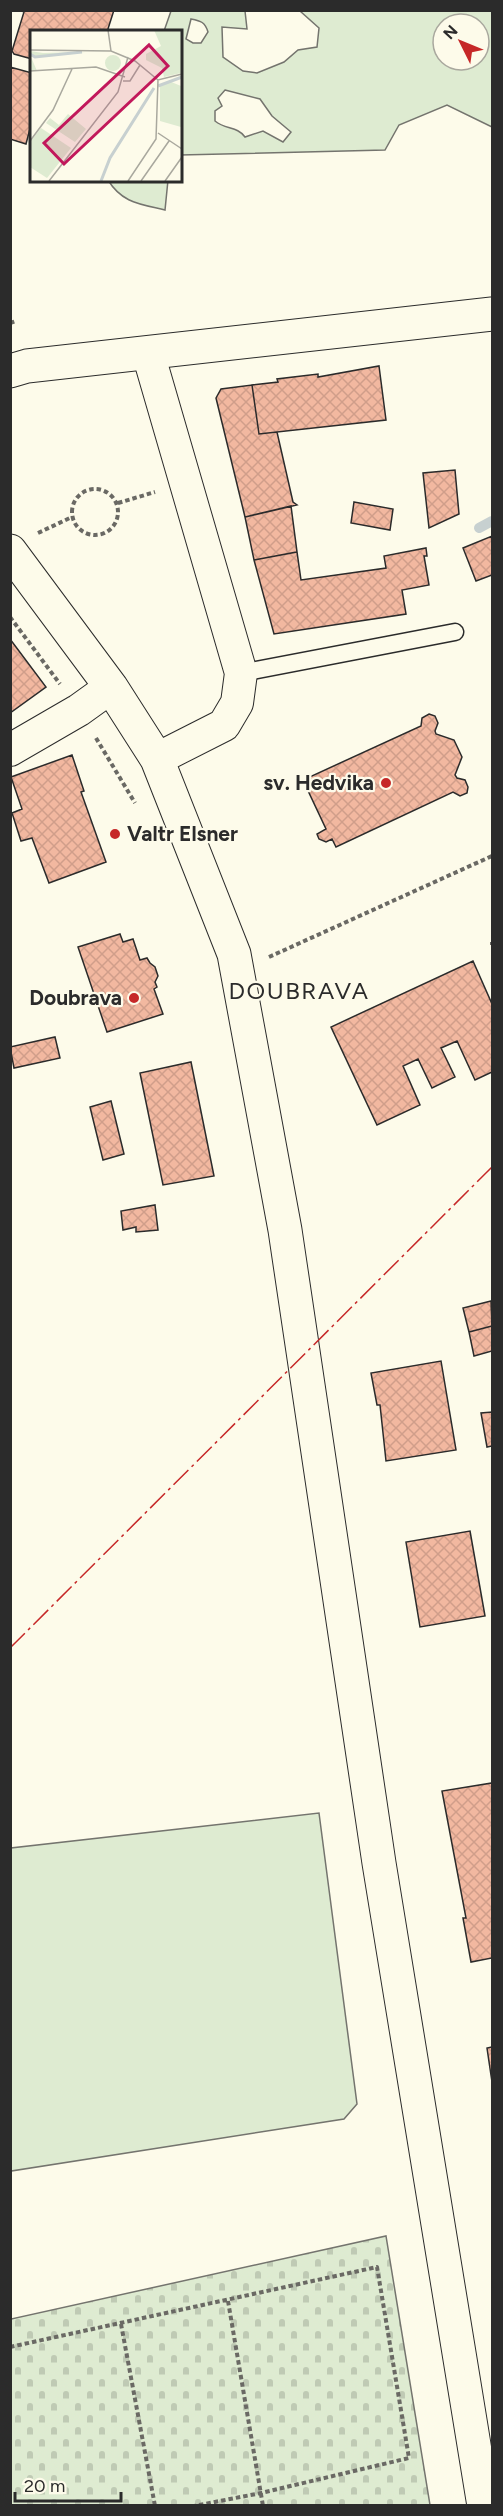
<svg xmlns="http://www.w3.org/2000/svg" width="503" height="2516" font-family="Figtree,sans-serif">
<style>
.green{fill:#deebd1;stroke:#74746e;stroke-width:1.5;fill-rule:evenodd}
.cemetery{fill:url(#cemetery-stones);stroke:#74746e;stroke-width:1.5}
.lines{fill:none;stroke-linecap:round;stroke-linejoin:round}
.stream{stroke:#c7d0d0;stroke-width:10}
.building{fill:url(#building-cross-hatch);stroke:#2b2b2b;stroke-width:1.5}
.service-casing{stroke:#2b2b2b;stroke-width:19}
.minor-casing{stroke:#2b2b2b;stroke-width:34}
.tertiary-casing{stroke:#2b2b2b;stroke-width:35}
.path{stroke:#6a6964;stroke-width:4;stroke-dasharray:4.5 3;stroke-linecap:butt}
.service{stroke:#fdfbea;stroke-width:16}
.minor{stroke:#fdfbea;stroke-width:32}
.tertiary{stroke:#fdfbea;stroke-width:33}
.power{stroke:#c62828;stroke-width:1.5;stroke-dasharray:21 4.5 3 4.5;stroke-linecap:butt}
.poi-dot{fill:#c62828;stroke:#fdfbea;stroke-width:2}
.labels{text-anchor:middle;stroke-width:4.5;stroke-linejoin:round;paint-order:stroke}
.poi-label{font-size:21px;font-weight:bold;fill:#2b2b2b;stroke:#fdfbea;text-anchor:end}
.quarter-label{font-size:24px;letter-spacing:1.5px;fill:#2b2b2b;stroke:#fdfbea}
.inset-river{fill:none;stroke:#c7d0d0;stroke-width:3}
.inset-road{fill:none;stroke:#a9a89e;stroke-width:1.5}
.view{fill:#c2185b;fill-opacity:0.15;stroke:#c2185b;stroke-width:3}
.inset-edge{fill:none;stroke:#2b2b2b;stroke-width:3}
</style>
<defs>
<pattern id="cemetery-stones" width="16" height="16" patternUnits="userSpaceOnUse" patternTransform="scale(1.5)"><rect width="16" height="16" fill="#deebd1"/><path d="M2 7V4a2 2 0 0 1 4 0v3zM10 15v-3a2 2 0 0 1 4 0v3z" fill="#bfcab4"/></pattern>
<pattern id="building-cross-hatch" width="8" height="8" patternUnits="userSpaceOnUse" patternTransform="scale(1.5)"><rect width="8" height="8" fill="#f2b8a0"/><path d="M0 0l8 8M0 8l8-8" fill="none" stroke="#d09e8a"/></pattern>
</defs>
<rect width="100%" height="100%" fill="#fdfbea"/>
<path class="green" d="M171,11H245L247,29L222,27L223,57L243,71L257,73L284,62L298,50L317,47L319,28L300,11H492V127L447,105L399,125L385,150L180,155V32L164,31ZM191,19C201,21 205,22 208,32L201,43H193L186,39ZM443,24H479V60H443ZM225,90L260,99L272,116L291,132L283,142L263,131L245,137C237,126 226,130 215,121V111L222,106L218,98Z
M108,180H168L165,210C140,204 122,203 108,180Z
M319,1813L357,2104L344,2119L11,2171V1848Z"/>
<path class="cemetery" d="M386,2236L430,2505H11V2319Z"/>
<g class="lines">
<path class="stream" d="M479,528L492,521"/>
</g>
<path class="building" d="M20,10H114L107,32H32V59L14,54L12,51L24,12Z
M10,67L32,73V121L26,144L10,139Z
M379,366L386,420L259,434L252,385L278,382L277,379L318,374V377Z
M252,385L259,434L277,432L293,502L297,505L245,517L216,398L221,389Z
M455,470L459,514L429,528L423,473Z
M354,502L393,509L390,530L351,523Z
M291,506L297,552L254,560L245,517Z
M492,536V575L476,581L463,548Z
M426,548L427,556H424L429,585L402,590L406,614L274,634L254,560L297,552L301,580L386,568L384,556Z
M10,639L46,687L10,713Z
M429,714L435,716L438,723L435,731L436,734L454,740L462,757L455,775L457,778L465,780L468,787L467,793L460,796L453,792L336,847L332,839L326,842L319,839L317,834L326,829L303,780L421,726L422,718Z
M72,755L84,791L81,792L106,862L49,883L32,838L21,841L12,813L22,809L11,777Z
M120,934L123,942L133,939L140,960L147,958L150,963L155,967L158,976L155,982L157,987L154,989L163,1014L107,1032L78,947Z
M473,961L492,1004V1072L475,1080L457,1041L441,1048L455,1077L432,1088L418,1059L403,1066L420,1105L377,1125L331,1027Z
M55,1037L60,1058L14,1068L10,1047Z
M191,1062L214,1176L163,1185L140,1073Z
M111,1101L124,1154L103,1160L90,1107Z
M155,1205L158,1230L136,1232V1227L123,1230L121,1211Z
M491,1301L492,1326L469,1332L463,1308Z
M492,1326V1351L474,1356L469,1332Z
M441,1361L456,1450L386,1461L380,1405H377L371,1373Z
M492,1412V1446L487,1447L481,1413Z
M470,1531L485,1616L420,1627L406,1542Z
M492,1783V1958L471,1962L463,1918H466L442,1791Z
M492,2047V2082L487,2048Z"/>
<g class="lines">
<g class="service-casing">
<path id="service" d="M241,673L455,632"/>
</g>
<g class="minor-casing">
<path id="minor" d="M148,353L241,673L237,703L224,725L157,759
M10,750L79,710L111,687"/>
</g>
<g class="tertiary-casing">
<path id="tertiary" d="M10,371L27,366L492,314
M10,551L111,687L157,759L234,954L285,1230L379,1863L484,2506"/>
</g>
<path class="path" d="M10,323L16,321
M72 512a23 23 0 1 1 46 0a23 23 0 1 1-46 0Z
M118,503L155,492
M38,533L72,517
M10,617L60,684
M96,738L135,803
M492,942V945
M269,957L492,856
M228,2301L263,2506
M121,2324L155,2506
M10,2347L377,2267L409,2458L261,2493L194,2506"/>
<use href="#service" class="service"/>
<use href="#minor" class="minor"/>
<use href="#tertiary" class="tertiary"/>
<path class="power" d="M10,1648L492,1167"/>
</g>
<g class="poi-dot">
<circle cx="386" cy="783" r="6"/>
<circle cx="115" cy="834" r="6"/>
<circle cx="134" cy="998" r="6"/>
</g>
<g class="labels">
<g class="poi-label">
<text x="374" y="790">sv. Hedvika</text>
<text x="127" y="841" text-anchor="start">Valtr Elsner</text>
<text x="122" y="1005">Doubrava</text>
</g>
<g class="quarter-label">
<text x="299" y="999">DOUBRAVA</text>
</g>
</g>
<g transform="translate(30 30)">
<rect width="152" height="152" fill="#fdfbea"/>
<path d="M124,0H151V43L134,47L132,38L116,30V24L131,16ZM0,21L13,23L56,22L1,27L7,41H0ZM75 33a8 8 0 1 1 16 0a8 8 0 1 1-16 0ZM139,51L151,56V97L130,91V56ZM38,84L56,99L45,112L16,93L20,88L29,95Z" fill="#deebd1"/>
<path d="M11,98L41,118L17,148L0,137V112Z" fill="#deebd1"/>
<path class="inset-river" d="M0,24L5,27L52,22M128,56L152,47M71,151L80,128L124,58"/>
<path class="inset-road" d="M78,0L81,21M0,20L81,21L105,31L128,50L152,44M0,41L66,37L95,47M93,51H100L110,35M128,103L152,119M0,111L23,80L42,39M19,151L88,62L98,27M98,151L126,109L128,50M111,151L139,111M135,151L152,127"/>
<path class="view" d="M119,15L138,36L34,134L14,113Z"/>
<rect width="152" height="152" class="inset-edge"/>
</g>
<rect width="503" height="2516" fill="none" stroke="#2b2b2b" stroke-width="24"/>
<g transform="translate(461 42) rotate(313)"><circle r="28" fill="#fdfbea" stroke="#a9a89e" stroke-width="1.5"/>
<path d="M0-4.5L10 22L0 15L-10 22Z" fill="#c62828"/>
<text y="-9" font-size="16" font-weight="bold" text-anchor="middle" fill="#2b2b2b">N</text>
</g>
<path d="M15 2492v9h106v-9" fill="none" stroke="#2b2b2b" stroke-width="3"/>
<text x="24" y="2492" font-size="18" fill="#2b2b2b" stroke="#fdfbea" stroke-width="4.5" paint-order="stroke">20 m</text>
</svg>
